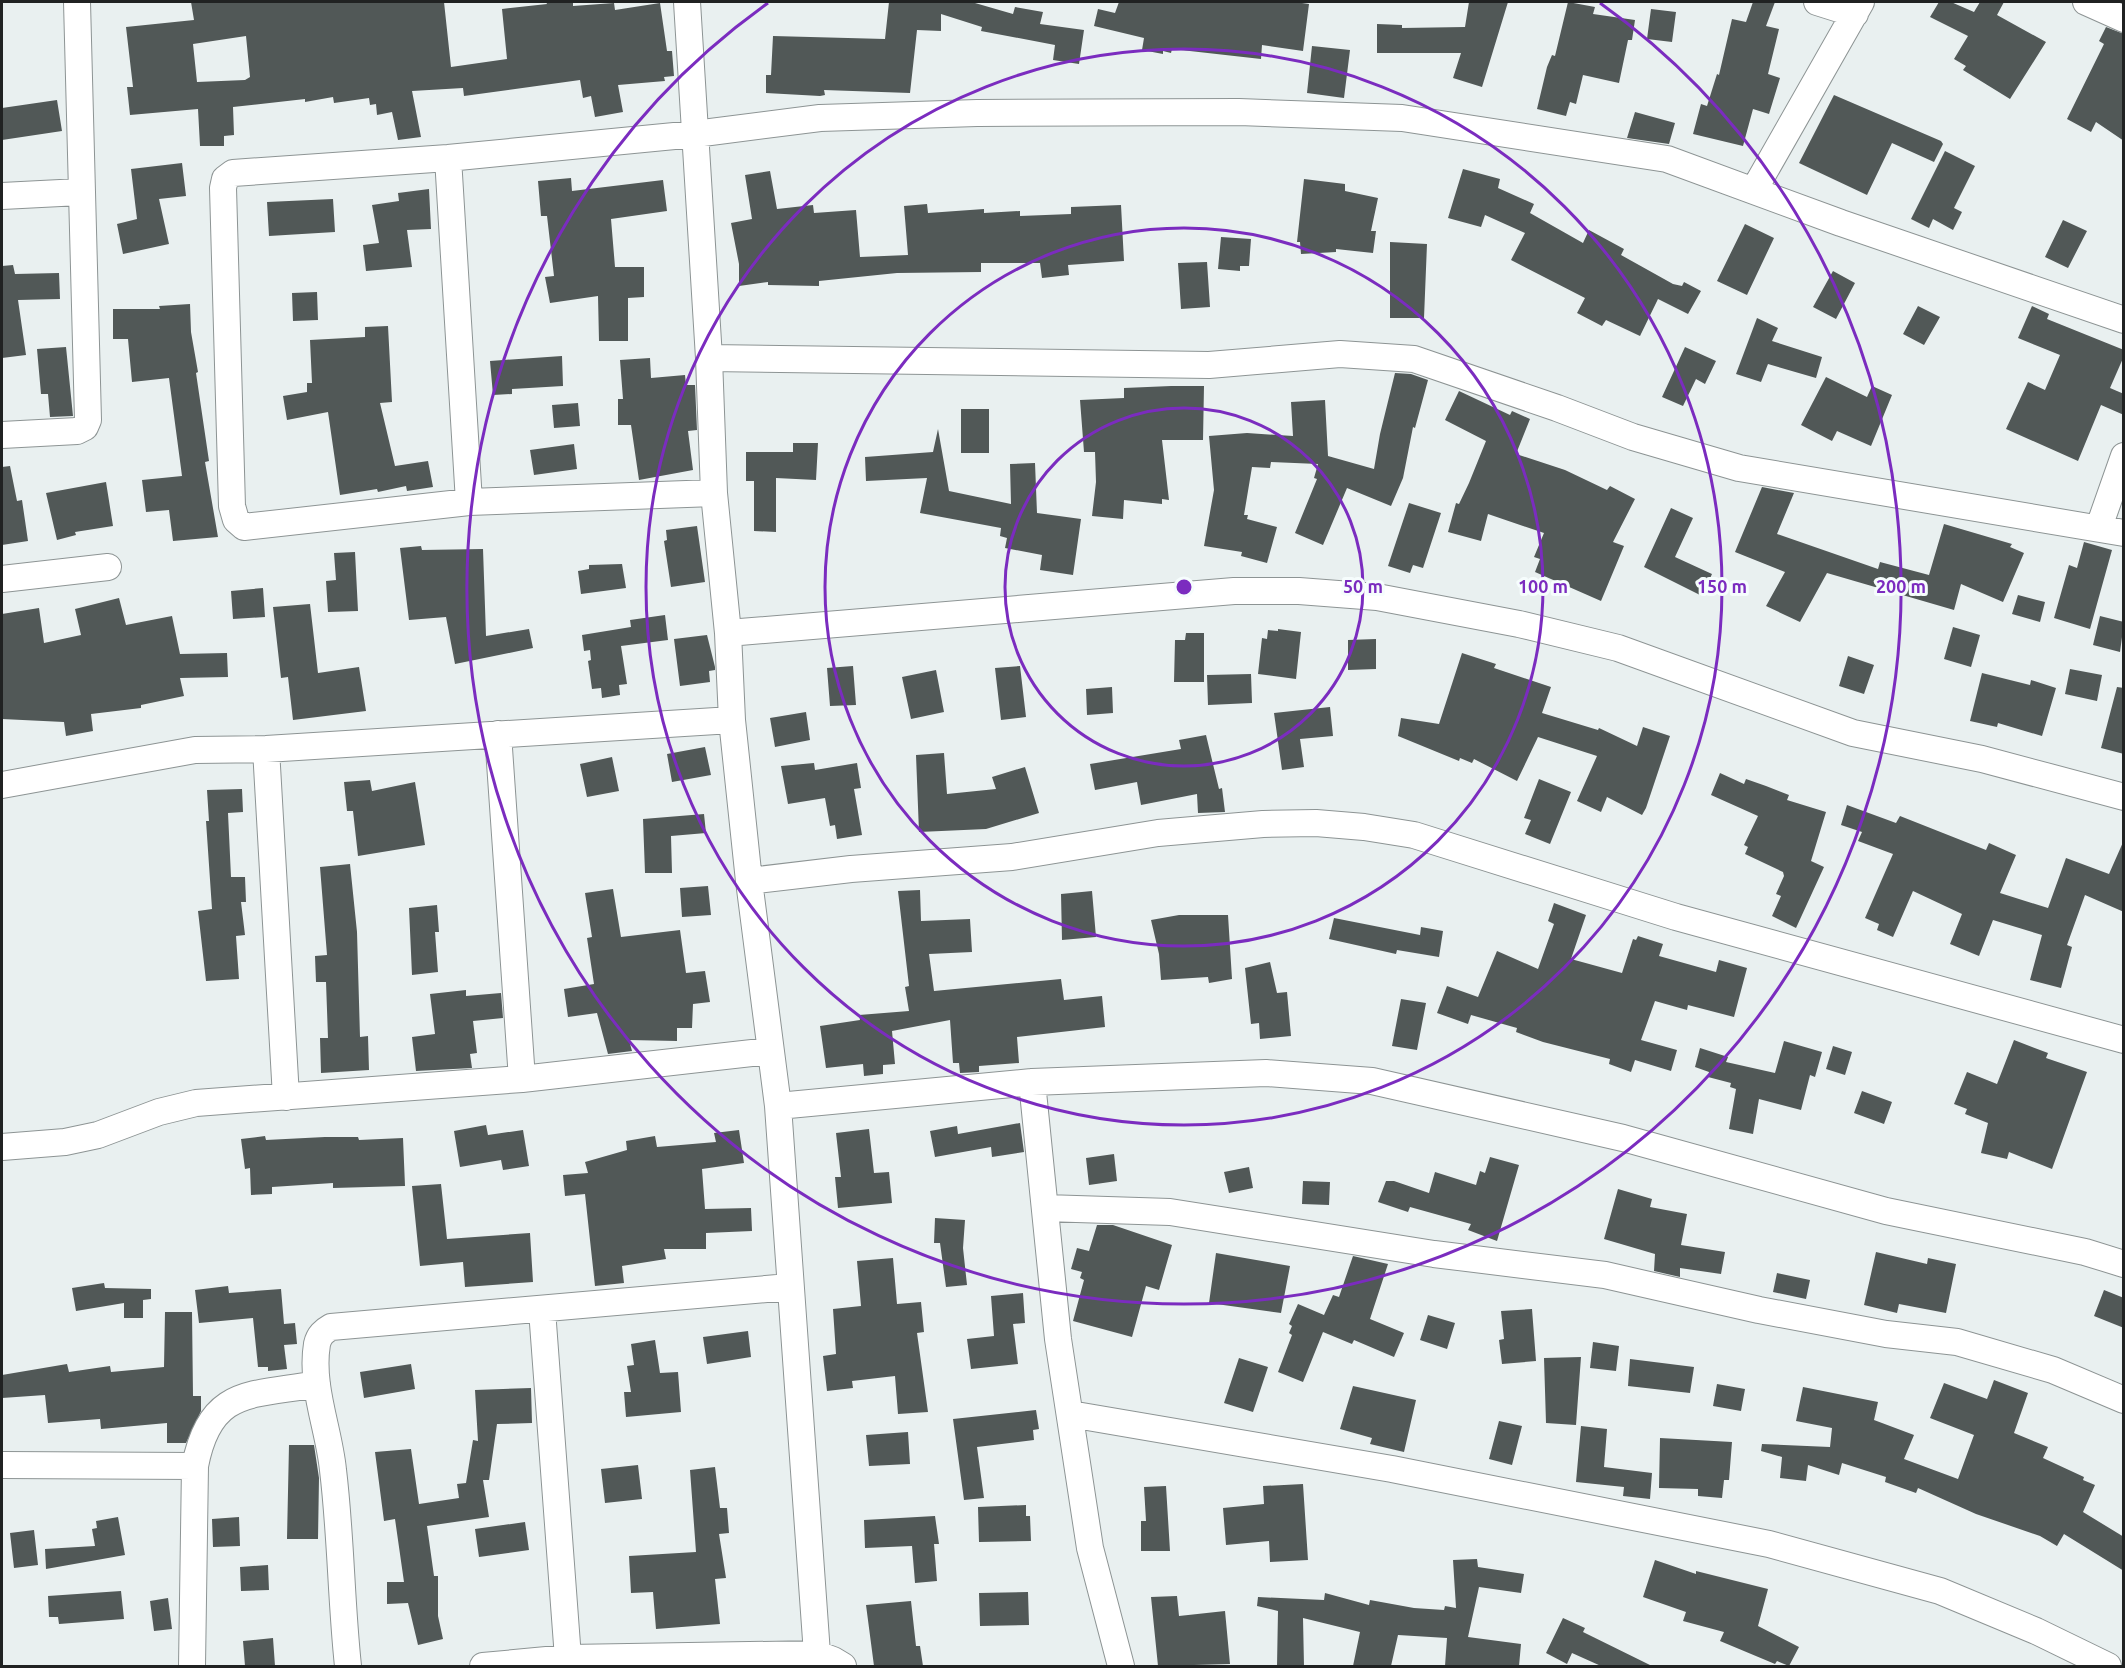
<svg xmlns="http://www.w3.org/2000/svg" width="2125" height="1668" font-family="Ubuntu,sans-serif">
<style>
.building{fill:#515857;fill-rule:evenodd}
.lines{fill:none;stroke-linecap:round;stroke-linejoin:round}
.minor-casing{stroke:#8d9494;stroke-width:28}
.minor{stroke:#fff;stroke-width:26}
.ring{fill:none;stroke:#7b2cbf;stroke-width:3}
.centre{fill:#7b2cbf;stroke:#f6fdfd;stroke-width:3}
.ring-label{font-size:18px;text-anchor:middle;font-weight:bold;fill:#7b2cbf;stroke:#f6fdfd;stroke-width:6;stroke-linejoin:round;paint-order:stroke}
</style>
<rect width="100%" height="100%" fill="#e9f0f0"/>
<path class="building" d="M191,2H444L451,67L507,59L502,9L547,4L546,2H573V6L614,3L615,10L660,3L667,51H672L674,76L664,77L665,81L618,85L623,112L595,117L591,96L583,98L580,80L464,96L463,88L412,91L421,137L398,140L392,112L377,115L376,104L370,105L369,98L334,103L333,97L305,102V99L233,107L234,135L224,136V146H200L198,109L130,115L127,87H133L126,27L194,20ZM246,36L250,77L245,80L197,82L193,44Z
M889,2L975,3L1013,14L1015,7L1043,12L1040,24L1084,30L1079,64L1053,60L1055,45L981,31L982,27L941,14V31L917,30L910,93L824,90L825,95L820,96L766,93V75H771L773,36L885,39Z
M1119,2H1295L1309,4L1303,51L1262,45L1261,59L1172,49L1171,53L1163,51V54L1142,50L1144,38L1094,26L1098,9L1115,13Z
M1469,2H1508L1482,87L1453,78L1461,53H1377V24L1402,25V28L1465,27Z
M1568,2L1595,7L1593,14L1635,20L1632,40H1628L1619,83L1583,75L1576,104L1570,102L1566,116L1537,109L1547,67L1552,55L1555,56Z
M1753,2H1775L1766,26L1779,29L1768,74L1780,78L1769,114L1753,109L1743,146L1693,134L1701,104L1707,106L1717,74L1719,75L1732,19L1746,22Z
M1939,2H1951L1974,12L1980,2H2004L1997,15L2046,42L2010,99L1963,70L1966,66L1954,59L1968,36L1930,17Z
M1651,9L1676,12L1672,42L1647,39Z
M2106,27L2124,34V141L2096,122L2091,132L2067,119L2104,44L2099,41Z
M1312,46L1350,50L1344,98L1307,93Z
M1834,95L1941,141L1943,144L1934,162L1892,143L1867,195L1799,163Z
M57,100L62,131L2,140V108Z
M1635,112L1675,123L1669,144L1627,138Z
M1945,151L1975,166L1954,208L1962,212L1953,230L1933,219L1929,228L1911,219Z
M182,163L186,196L159,199L169,244L123,254L117,224L137,219L131,169Z
M1463,169L1500,179L1498,188L1534,204L1530,213L1583,243L1589,230L1624,249L1621,255L1673,284L1682,286L1684,282L1701,291L1688,314L1658,299L1640,336L1606,320L1602,326L1577,313L1585,298L1511,260L1525,233L1485,215L1481,227L1448,218Z
M770,171L777,209L813,205L814,213L856,210L860,257L908,255L904,206L927,204L928,213L984,209V213L1020,211V216L1071,214V207L1121,205L1124,261L1068,265L1069,275L1042,278L1040,263H981V272L897,273L819,281V286L768,285V282L739,286V264L731,223L752,219L745,175Z
M571,178L572,191L663,180L667,211L611,219L615,267H644V297L628,298V341H599L598,296L550,303L545,277L554,276L547,216H541L538,181Z
M1304,179L1345,184V191L1378,198L1371,231H1376L1373,253L1336,249V252L1301,254L1300,242H1297Z
M429,189L431,229L407,230L412,267L366,271L363,245L379,243L372,205L399,201L398,193Z
M333,199L335,232L269,236L267,202Z
M2063,220L2087,231L2068,268L2045,257Z
M1745,224L1774,238L1747,295L1717,281Z
M1221,237L1251,239L1249,266H1240V271L1218,269Z
M1390,242L1427,244L1424,318H1390Z
M1207,262L1210,307L1181,309L1178,263Z
M13,265L15,274L59,273L60,299L18,300L26,355L2,358V266Z
M1833,271L1855,283L1836,319L1813,307Z
M317,292L318,320L293,321L292,293Z
M190,304L191,332L198,372L196,373L209,461L205,462L218,537L173,541L169,510L146,512L142,480L182,476L169,378L132,382L128,339H113V309H160L159,306Z
M1918,306L1940,317L1924,345L1903,334Z
M2032,306L2049,314L2047,319L2124,350V356L2110,388L2124,394V415L2101,405L2078,461L2006,429L2028,382L2045,390L2060,355L2018,338Z
M1757,318L1778,328L1772,341L1822,357L1816,378L1768,364L1761,382L1736,374Z
M388,326L392,402L380,403L395,466L428,461L433,487L407,491L406,486L378,492L377,489L340,495L328,412L287,420L283,396L307,392V383H312L310,340L365,337V327Z
M66,347L73,416L50,417L48,394H41L37,349Z
M1685,347L1716,361L1705,384L1696,379L1683,406L1662,397Z
M562,356L563,386L512,389V394L493,395L490,361Z
M650,358L651,378L685,375L686,385H695L697,430L688,431L693,470L639,480L631,425H618V399H623L620,360Z
M1395,373L1411,374L1428,380L1415,428L1413,427L1403,478L1391,506L1347,488L1323,545L1295,533L1317,479L1314,478L1318,464L1271,462L1270,468L1252,467L1244,515H1248L1247,519L1277,527L1267,563L1241,556L1242,552L1204,546L1214,490L1209,436L1247,433L1293,436L1291,402L1325,400L1328,456L1374,469L1380,434Z
M1826,377L1867,397L1872,386L1892,395L1871,446L1837,431L1832,441L1801,425Z
M1171,386H1204L1203,440H1162L1169,500L1162,499V504L1124,500L1123,519L1092,516L1096,482L1095,452H1084L1080,400L1124,398V388Z
M1459,391L1510,415L1512,411L1530,419L1516,454L1565,470L1607,490L1610,486L1635,499L1613,542L1624,546L1601,601L1535,572L1540,559L1534,557L1544,533L1488,514L1481,541L1448,532L1456,503L1459,504L1469,483L1486,441L1445,420Z
M578,403L580,426L554,428L552,405Z
M961,409H989V453H961Z
M938,429L949,491L1011,504L1010,464L1035,463L1037,513L1081,519L1073,575L1040,570L1042,555L1005,548L1007,538L1000,536L1001,528L920,513L927,478L866,481L865,457L933,452Z
M793,443H818L816,480L776,478V532L754,531V481H746V452H793Z
M574,444L577,469L534,475L530,450Z
M10,466L17,501L22,500L28,541L2,545V467Z
M106,482L113,526L75,532L76,535L57,540L46,493Z
M1762,487L1794,493L1777,534L1878,569L1880,562L1929,575L1944,524L2012,544L2010,547L2024,553L2003,602L1961,584L1954,610L1827,573L1800,622L1766,606L1785,572L1735,552Z
M1409,503L1441,513L1423,568L1413,565L1410,573L1388,566Z
M1671,508L1693,518L1675,557L1712,574L1702,596L1644,567Z
M697,526L705,582L671,587L664,541L667,540L666,530Z
M2084,542L2112,550L2090,629L2054,618L2069,565L2077,568Z
M421,546L422,550L483,549L486,636L529,629L533,648L455,664L446,617L409,620L400,548Z
M355,552L358,611L328,612L326,581L336,580L334,553Z
M622,564L626,588L581,594L578,571L589,569V565Z
M263,588L265,617L233,619L231,591Z
M2018,595L2045,602L2040,622L2012,614Z
M119,598L126,625L172,616L180,654L227,653L228,677L180,678L184,696L141,705V708L91,714L93,731L66,736L64,722L2,719V614L39,608L44,643L81,635L75,609Z
M310,604L318,673L359,667L366,711L293,720L288,677L281,678L273,607Z
M665,615L668,640L621,646L627,684L619,685L620,695L602,698L601,688L592,689L588,661L591,660L590,650L584,651L582,635L631,627L630,620Z
M2100,616L2124,622L2120,652L2093,645Z
M1953,627L1980,635L1971,667L1944,659Z
M1278,629L1301,632L1296,679L1258,674L1262,638L1267,639L1268,630L1278,631Z
M1186,633H1204V682H1174L1175,640H1185Z
M707,635L715,667V670L709,671L710,682L680,686L674,639Z
M1376,639V669L1348,670V640Z
M1462,653L1496,664L1494,668L1551,687L1542,713L1598,730L1599,728L1637,746L1643,727L1670,736L1646,808L1642,815L1607,797L1601,812L1577,801L1597,756L1538,737L1517,781L1474,759L1472,763L1460,758L1459,761L1398,736L1401,718L1439,724Z
M1848,656L1874,665L1864,694L1839,686Z
M853,666L856,705L830,706L827,668Z
M1020,666L1026,717L1001,720L995,668Z
M2070,669L2102,675L2097,701L2065,694Z
M936,670L944,712L911,719L902,677Z
M1982,673L2030,685L2031,680L2056,688L2042,736L1998,723L1997,727L1970,721Z
M1251,674L1252,703L1208,705L1207,675Z
M1112,687L1113,713L1087,715L1086,689Z
M2117,687L2124,688V754L2101,748Z
M1330,707L1333,736L1300,739L1304,767L1282,770L1274,713Z
M806,712L810,740L775,747L770,718Z
M1206,735L1219,789L1222,788L1225,812L1198,813L1197,794L1141,805L1137,782L1095,790L1090,764L1181,749L1179,740Z
M705,747L711,775L672,782L667,754Z
M944,753L947,794L996,789L992,777L1025,767L1039,813L986,829L919,832L916,755Z
M612,757L619,791L587,797L580,764Z
M814,763L815,770L857,763L861,788L854,789L862,835L837,839L835,825L830,826L825,798L788,804L781,766Z
M1720,773L1744,784L1746,779L1766,786L1789,795L1787,800L1826,812L1811,861L1824,867L1796,928L1772,916L1781,896L1776,894L1784,876L1783,872L1745,854L1748,847L1744,845L1758,816L1711,795Z
M1539,779L1571,792L1550,844L1525,834L1531,820L1524,818Z
M370,780L372,791L415,782L425,845L358,856L353,811H347L344,782Z
M242,789L243,812L228,813L231,877H245L246,902H241L245,935L236,936L239,979L206,981L198,911L212,909L206,821H209L207,790Z
M1847,805L1896,823L1900,816L1986,850L1989,843L2016,855L2000,893L2048,908L2066,858L2109,874L2124,840V912L2085,895L2067,945L2072,947L2061,988L2030,980L2042,935L1993,920L1979,956L1950,944L1962,914L1913,891L1893,937L1877,930L1879,924L1865,918L1893,854L1858,841L1862,832L1841,825Z
M704,814L706,833L671,836L672,873H645L643,819Z
M350,864L357,932L360,1037L368,1036L369,1070L321,1073L320,1038H328L326,982H316L315,956L327,955L320,867Z
M708,886L711,915L682,917L680,888Z
M613,889L621,937L680,930L686,973L705,971L710,1002L693,1004L692,1028H677V1041L629,1040L632,1051L608,1054L597,1013L568,1017L564,989L594,984L587,938L592,937L585,893Z
M920,890L921,921L970,919L972,952L929,954L934,991L1061,979L1064,1000L1102,996L1105,1027L1017,1037L1019,1063L979,1066V1072L960,1073L959,1063H953L950,1020L892,1031L895,1064L883,1065V1074L864,1076L863,1064L826,1068L820,1026L860,1020L859,1015L909,1011L905,987L909,986L898,891Z
M1092,891L1096,937L1062,940L1061,894Z
M1554,903L1586,915L1571,959L1622,973L1633,939L1636,940L1638,936L1663,944L1659,956L1716,972L1719,960L1747,968L1734,1017L1688,1005L1687,1010L1655,1001L1641,1040L1677,1050L1671,1071L1635,1060L1631,1072L1609,1064L1610,1059L1543,1042L1516,1032L1517,1028L1471,1015L1468,1024L1437,1013L1447,986L1478,997L1497,951L1538,969L1554,924L1548,921Z
M437,905L439,932H435L438,972L412,975L409,908Z
M1179,915H1228L1232,979L1209,983L1208,977L1161,980L1159,954L1151,920Z
M1334,918L1420,935L1421,927L1443,931L1439,957L1397,950L1396,954L1329,939Z
M1270,962L1277,993L1287,992L1291,1036L1260,1039L1259,1023L1251,1024L1245,968Z
M466,990V996L501,993L503,1018L473,1021L477,1053L470,1054L472,1068L416,1071L412,1037L435,1034L430,994Z
M1401,999L1426,1003L1417,1050L1392,1046Z
M2014,1040L2048,1053L2046,1058L2087,1072L2052,1169L2009,1152L2007,1159L1981,1153L1988,1123L1965,1114L1967,1109L1954,1104L1967,1072L1997,1084Z
M1784,1041L1822,1052L1815,1077L1810,1075L1801,1110L1759,1099L1753,1134L1729,1129L1736,1089L1730,1087L1731,1083L1708,1077L1709,1072L1695,1067L1700,1048L1728,1057L1726,1062L1775,1073Z
M1833,1046L1852,1052L1845,1075L1826,1069Z
M1862,1091L1892,1102L1884,1124L1854,1113Z
M1020,1123L1024,1152L992,1157L991,1147L935,1157L930,1131L957,1126L958,1134Z
M486,1125L488,1135L523,1130L529,1166L503,1170L501,1160L460,1167L454,1131Z
M869,1129L874,1173L889,1172L892,1203L838,1208L835,1177H841L836,1133Z
M739,1130L744,1163L702,1169L705,1209L751,1208L752,1231L706,1233V1249H664L666,1259L622,1266L624,1283L595,1286L585,1194L565,1196L563,1175L588,1173L585,1162L627,1150L626,1141L655,1136L657,1147L716,1142L714,1133Z
M265,1136L266,1140L325,1137H358L359,1140L403,1138L405,1186L333,1188V1183L272,1187V1194L251,1195L250,1168L245,1169L241,1139Z
M1114,1154L1117,1181L1089,1185L1086,1158Z
M1490,1157L1519,1165L1497,1241L1468,1230L1471,1224L1410,1207L1408,1212L1378,1202L1386,1181H1394L1429,1193L1435,1172L1476,1185L1480,1171L1485,1173Z
M1249,1167L1253,1188L1229,1193L1224,1172Z
M1303,1181L1330,1182L1329,1205L1302,1204Z
M441,1184L447,1239L530,1233L533,1282L465,1287L463,1262L420,1266L412,1186Z
M1618,1189L1652,1199L1650,1207L1687,1214L1681,1245L1725,1252L1721,1274L1680,1268V1277L1654,1271L1655,1254L1604,1239Z
M935,1218L965,1220L963,1248L967,1285L946,1287L940,1243H934Z
M1097,1225H1113L1172,1245L1159,1290L1146,1286L1132,1337L1073,1321L1084,1280L1080,1278L1082,1272L1071,1269L1077,1248L1089,1251Z
M1876,1252L1927,1264L1928,1258L1956,1264L1946,1313L1899,1304L1897,1313L1864,1305Z
M1216,1253L1290,1266L1281,1313L1209,1303Z
M1353,1256L1388,1264L1370,1319L1404,1333L1394,1357L1354,1340L1352,1344L1323,1332L1303,1382L1278,1372L1292,1335L1289,1333L1292,1326L1289,1324L1298,1304L1324,1315L1333,1295L1339,1297Z
M893,1258L897,1304L921,1302L924,1332L917,1333L928,1412L898,1414L895,1376L852,1381L853,1388L827,1391L823,1356L836,1354L833,1309L861,1306L857,1261Z
M1777,1273L1810,1280L1806,1299L1773,1292Z
M104,1283L105,1288L151,1289V1299L143,1300V1318H124V1303L76,1311L72,1288Z
M228,1286L229,1293L281,1289L284,1324L295,1323L297,1344L284,1345L287,1369L268,1371V1367H258L253,1318L199,1323L195,1290Z
M2104,1290L2124,1298V1328L2094,1316Z
M1023,1293L1025,1323L1013,1324L1018,1364L971,1369L967,1339L994,1336L991,1296Z
M1532,1309L1536,1361L1502,1364L1499,1340L1504,1339L1501,1311Z
M165,1312H192L193,1396H201V1411L186,1443H167V1423L101,1429L100,1419L48,1423L45,1395L2,1398V1375L67,1364L69,1372L110,1366L111,1372L164,1367Z
M1428,1315L1455,1323L1447,1349L1420,1340Z
M748,1331L751,1357L707,1364L703,1337Z
M655,1340L660,1373L678,1372L681,1412L626,1417L624,1392H631L627,1366L634,1365L631,1344Z
M1593,1342L1619,1346L1616,1371L1590,1368Z
M1581,1357L1576,1425L1546,1423L1544,1358Z
M1239,1358L1268,1367L1253,1412L1224,1403Z
M1630,1359L1694,1367L1690,1393L1628,1386Z
M411,1364L415,1389L364,1398L360,1372Z
M1994,1380L2028,1393L2014,1433L2048,1447L2043,1458L2084,1477L2083,1480L2095,1485L2083,1512L2124,1537V1571L2064,1534L2057,1546L2040,1536L1976,1514L1918,1488L1916,1493L1885,1482L1886,1477L1842,1463L1839,1475L1808,1465L1806,1481L1780,1478L1782,1457L1761,1451L1762,1444L1830,1447L1832,1428L1796,1421L1803,1387L1878,1402L1874,1420L1914,1435L1904,1459L1958,1479L1974,1435L1930,1418L1944,1383L1987,1399Z
M1717,1384L1745,1389L1741,1411L1713,1406Z
M1353,1386L1416,1400L1404,1452L1370,1444L1372,1438L1340,1429Z
M531,1388L532,1423L497,1424L489,1480H483L489,1517L427,1526L434,1576H438V1616L443,1639L418,1645L408,1603L387,1604V1582H404L395,1519L384,1521L375,1452L411,1449L419,1504L459,1498L457,1484L466,1483L473,1440L478,1441L475,1390Z
M1036,1410L1039,1429L1033,1430L1034,1440L977,1447L984,1498L964,1500L953,1419Z
M1499,1421L1522,1426L1512,1465L1489,1459Z
M1581,1426L1607,1429L1604,1467L1652,1473L1650,1499L1623,1496L1624,1487L1576,1482Z
M908,1432L910,1464L869,1466L866,1435Z
M1660,1438L1732,1442L1729,1480H1724L1722,1498L1698,1496V1489L1659,1488Z
M289,1445H314L319,1478L318,1539H287Z
M638,1465L642,1499L605,1503L601,1469Z
M715,1467L720,1508H727L729,1533L719,1534L726,1578L715,1579L720,1624L656,1629L653,1592L631,1593L629,1556L696,1552L690,1470Z
M1303,1484L1308,1560L1270,1562L1269,1541L1226,1545L1223,1508L1264,1504L1263,1486Z
M1166,1486L1170,1551H1141V1521H1146L1144,1487Z
M1026,1505V1516H1030L1031,1541L979,1542L978,1507Z
M935,1516L939,1544H934L937,1581L915,1583L912,1546L865,1548L864,1520Z
M118,1517L125,1555L46,1569L45,1549L95,1546L92,1529L97,1528L96,1521Z
M239,1517L240,1546L213,1547L212,1519Z
M525,1522L529,1550L479,1557L475,1529Z
M34,1530L38,1565L14,1568L10,1533Z
M1477,1559L1478,1567L1524,1574L1521,1593L1479,1587L1468,1637L1521,1644L1519,1666H1445L1447,1638L1398,1635L1391,1666H1353L1360,1632L1303,1618L1304,1666H1277L1278,1611L1257,1606L1258,1597L1324,1600L1325,1593L1369,1605L1370,1600L1414,1608L1444,1610L1445,1606L1456,1608L1453,1560Z
M1655,1560L1696,1574V1571L1768,1589L1758,1626L1799,1647L1789,1666L1777,1661L1775,1664L1720,1641L1724,1632L1683,1621L1686,1612L1643,1597Z
M268,1565L269,1590L241,1591L240,1567Z
M121,1591L124,1619L59,1624L58,1617H49L48,1596Z
M1028,1592L1029,1625L980,1626L979,1593Z
M1177,1596L1179,1616L1225,1611L1230,1664L1158,1666L1151,1597Z
M168,1598L172,1629L154,1631L150,1601Z
M911,1601L916,1646H920L923,1666H874L866,1605Z
M1563,1618L1585,1628L1583,1632L1652,1666H1601L1572,1653L1567,1664L1546,1653Z
M273,1638L275,1666H245L243,1641Z"/>
<g class="lines">
<g class="minor-casing">
<path id="minor" d="M687,2L709,358L714,493L728,633L732,720L749,881L778,1106L817,1654
M1817,2L1855,14
M2086,2L2124,19
M448,158L469,502
M1754,190L1861,2
M2,196L80,192
M709,358L1209,365L1340,354L1414,359L1557,408L1633,437L1739,468L2124,533
M2,435L77,431L85,427L88,420L77,2
M714,493L469,502L244,527L236,520L232,506L223,188L225,179L233,173L448,158L695,134L820,118L977,113L1239,112L1402,118L1667,159L1841,223L2124,320
M2099,527L2124,456
M2,579L108,567
M728,633L1234,591H1299L1377,597L1519,624L1618,648L1853,733L1982,759L2124,797
M498,734L522,1079
M266,749L286,1097
M2,785L195,750L266,749L732,720
M749,881L851,869L1012,857L1158,833L1263,824L1316,823L1364,827L1414,835L1676,917L2124,1040
M1032,1082L1058,1339L1090,1548L1121,1666
M778,1106L1032,1082L1266,1073L1372,1081L1623,1138L1886,1211L2085,1252L2124,1264
M2,1147L65,1142L98,1135L159,1112L196,1103L522,1079L770,1051
M1045,1208L1170,1212L1434,1254L1605,1275L1759,1310L1886,1334L1957,1342L2053,1370L2124,1400
M542,1310L568,1658
M1070,1414L1392,1469L1769,1544L1940,1591L2036,1631L2108,1666
M2,1465L195,1466
M192,1666L195,1466C210,1387 251,1396 317,1384
M348,1666C341,1601 341,1536 333,1470C329,1429 310,1386 317,1344C319,1335 324,1331 331,1327L789,1287
M483,1666L568,1658L817,1654L833,1660L843,1666"/>
</g>
<use href="#minor" class="minor"/>
</g>
<g class="ring">
<circle cx="1184" cy="587" r="179"/>
<circle cx="1184" cy="587" r="359"/>
<circle cx="1184" cy="587" r="538"/>
<path d="M1600 3A717 717 0 1 1 768 3"/>
</g>
<circle cx="1184" cy="587" r="9" class="centre"/>
<g class="ring-label">
<text x="1363" y="593">50 m</text>
<text x="1543" y="593">100 m</text>
<text x="1722" y="593">150 m</text>
<text x="1901" y="593">200 m</text>
</g>
<rect width="2125" height="1668" fill="none" stroke="#202222" stroke-width="6"/>
</svg>
